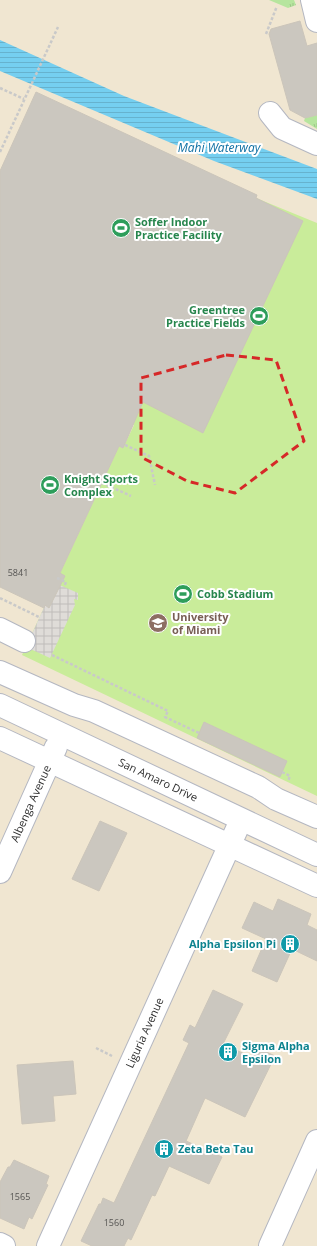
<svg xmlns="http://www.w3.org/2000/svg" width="317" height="1246" font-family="'Open Sans',sans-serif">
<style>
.education{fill:#f0e6d1}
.grass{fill:url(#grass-tufts)}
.pitch{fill:#c9ec9a}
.plaza{fill:url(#plaza-grid)}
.water{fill:url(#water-rules)}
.building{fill:#cbc7bf;stroke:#cbc5ba}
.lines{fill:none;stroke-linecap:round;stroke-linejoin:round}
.minor-casing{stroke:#b4b7c1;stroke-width:24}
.path{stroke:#c9c9c9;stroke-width:2.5;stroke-dasharray:3 2;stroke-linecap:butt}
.minor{stroke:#fff;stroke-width:22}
.marked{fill:none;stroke:#d62828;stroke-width:3;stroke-dasharray:8 5;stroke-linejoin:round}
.labels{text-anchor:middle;stroke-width:4;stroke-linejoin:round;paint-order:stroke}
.number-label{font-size:9px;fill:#555452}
.leisure-label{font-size:11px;font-weight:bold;fill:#27864d;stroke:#fff;text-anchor:start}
.education-label{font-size:11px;font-weight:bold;fill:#785e54;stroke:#fff;text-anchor:start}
.street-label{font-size:11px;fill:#2e2e2e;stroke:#fff}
.culture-label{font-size:11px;font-weight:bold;fill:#0d838f;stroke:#fff;text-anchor:start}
.water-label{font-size:12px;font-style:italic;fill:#0d6fa3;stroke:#fff}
</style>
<defs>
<pattern id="grass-tufts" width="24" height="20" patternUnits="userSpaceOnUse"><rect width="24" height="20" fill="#b6e59e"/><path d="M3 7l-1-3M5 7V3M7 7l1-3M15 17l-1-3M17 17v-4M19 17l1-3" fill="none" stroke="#9dc588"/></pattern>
<pattern id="plaza-grid" width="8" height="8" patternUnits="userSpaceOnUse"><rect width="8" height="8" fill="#dfdcd8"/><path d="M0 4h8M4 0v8" fill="none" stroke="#c0bdba"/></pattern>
<pattern id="water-rules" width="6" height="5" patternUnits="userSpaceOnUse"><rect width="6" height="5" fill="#75cff0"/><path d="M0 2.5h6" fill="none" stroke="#66b2ce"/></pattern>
</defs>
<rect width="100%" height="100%" fill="#efe9e1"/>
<path class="education" d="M0,0H317V1246H0Z"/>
<path class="grass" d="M269,0H294L296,5L288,8Z
M317,115V129L304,121L305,118Z"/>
<path class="pitch" d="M256,198L317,223V796L22,655L119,446L123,448L134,425L129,422Z"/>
<path class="plaza" d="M55,583L78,593V600L74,599L75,605L50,658L26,647Z"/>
<path class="water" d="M0,40L124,96L317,169V199L214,161L0,71Z"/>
<path class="building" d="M300,21L307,46L317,43V115L305,118L290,110L269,34L271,29Z
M36,92L257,195L256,198L303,221L203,433L143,402L123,448L119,446L60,573L65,576L49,608L45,605L44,608L0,587V171Z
M204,722L287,761L280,777L197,738Z
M100,821L127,833L99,891L72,879Z
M278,899L311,914L307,925L317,930V961L292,949L277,982L252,971L266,939L242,928L254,902L273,911Z
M213,990L243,1004L223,1044L251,1057L256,1047L275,1056L245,1117L205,1098L186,1141L222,1157L209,1184L169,1166L155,1196L152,1195L131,1240L128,1238L124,1246H92L81,1241L99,1204H101L103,1198L114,1203L189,1043L183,1040L190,1025L195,1028Z
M73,1061L76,1094L53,1096L55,1121L22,1124L17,1065Z
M14,1160L49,1176L46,1184L48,1185L32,1219L29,1217L24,1229L0,1218V1182L8,1167H10Z"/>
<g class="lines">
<g class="minor-casing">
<g id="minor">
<path d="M312,0L317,21"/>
<path d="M270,113L282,128L317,144"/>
<path d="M0,629L24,641"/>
<path d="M0,672L74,705L94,711L258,787L276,799L317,817"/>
<path id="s1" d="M0,705L317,855"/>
<path d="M0,738L317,886"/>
<path id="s2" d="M0,872L56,747"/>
<path d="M0,1244L4,1246"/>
<path id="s3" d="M48,1246L241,820"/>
<path d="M270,1246L317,1141"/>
</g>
</g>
<path class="path" d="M266,34L277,6
M0,88L24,99
M0,152L58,27
M125,445L149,456L155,485
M102,483L131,496
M57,578L66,582L64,587
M0,598L39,617
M52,655L168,711L165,717L199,733
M282,772L290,776L288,781
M96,1048L112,1056"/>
<use href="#minor" class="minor"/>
</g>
<path class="marked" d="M226,355L276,360L304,441L235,493L187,481L141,457V378Z"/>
<defs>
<g id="stadium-disc" transform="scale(1)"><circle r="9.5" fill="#2e9e5b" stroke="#fff"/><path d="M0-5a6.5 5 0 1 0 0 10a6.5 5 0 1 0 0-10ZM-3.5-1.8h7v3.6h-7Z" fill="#fff"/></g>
<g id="university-disc" transform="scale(1)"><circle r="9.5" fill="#8d6e63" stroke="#fff"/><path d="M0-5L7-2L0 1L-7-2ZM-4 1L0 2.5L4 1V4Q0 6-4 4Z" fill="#fff"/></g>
<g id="building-disc" transform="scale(1)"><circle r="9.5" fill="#0f9aa8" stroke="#fff"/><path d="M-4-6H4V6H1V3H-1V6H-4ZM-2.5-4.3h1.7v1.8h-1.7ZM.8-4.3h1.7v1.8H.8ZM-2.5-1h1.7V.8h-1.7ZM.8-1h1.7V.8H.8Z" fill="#fff"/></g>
</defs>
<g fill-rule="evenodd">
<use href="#stadium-disc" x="121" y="228"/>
<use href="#stadium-disc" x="259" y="316"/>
<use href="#stadium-disc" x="50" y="485"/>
<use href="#stadium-disc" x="183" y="594"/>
<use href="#university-disc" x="158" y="623"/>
<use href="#building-disc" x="290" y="944"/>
<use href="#building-disc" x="228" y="1052"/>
<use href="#building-disc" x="164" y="1149"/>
</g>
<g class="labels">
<g class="number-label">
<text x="18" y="576">5841</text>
<text x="20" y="1200">1565</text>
<text x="114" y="1226">1560</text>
</g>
<g class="leisure-label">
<text x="135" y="226">Soffer Indoor<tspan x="135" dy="13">Practice Facility</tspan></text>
<text x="245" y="314" text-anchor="end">Greentree<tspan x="245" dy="13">Practice Fields</tspan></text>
<text x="64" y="483">Knight Sports<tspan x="64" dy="13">Complex</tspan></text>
<text x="197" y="598">Cobb Stadium</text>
</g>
<g class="education-label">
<text x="172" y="621">University<tspan x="172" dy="13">of Miami</tspan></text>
</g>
<g class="street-label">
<text dy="4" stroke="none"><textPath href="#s1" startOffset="175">San Amaro Drive</textPath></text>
<text dy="4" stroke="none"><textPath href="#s2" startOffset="75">Albenga Avenue</textPath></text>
<text dy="4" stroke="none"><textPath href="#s3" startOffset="234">Liguria Avenue</textPath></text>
</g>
<g class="culture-label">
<text x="276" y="948" text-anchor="end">Alpha Epsilon Pi</text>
<text x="242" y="1050">Sigma Alpha<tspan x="242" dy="13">Epsilon</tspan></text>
<text x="178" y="1153">Zeta Beta Tau</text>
</g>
<g class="water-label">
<text x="219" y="152">Mahi Waterway</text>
</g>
</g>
</svg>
